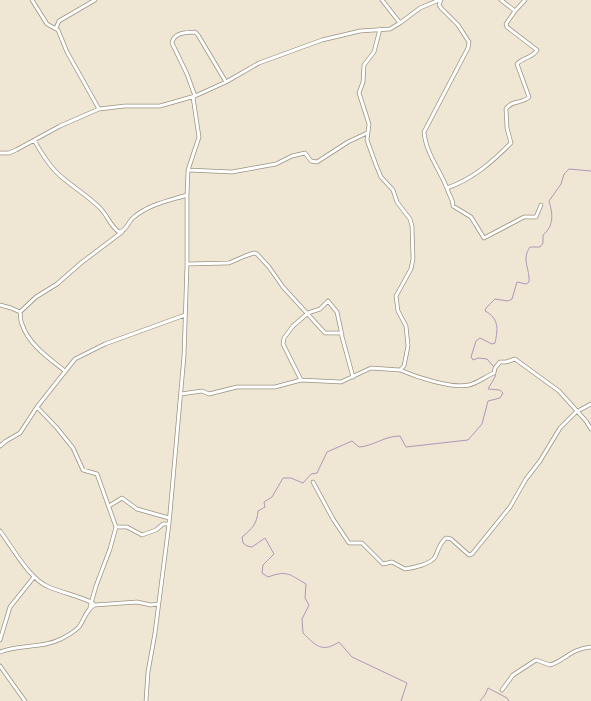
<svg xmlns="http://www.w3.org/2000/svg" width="591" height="701" font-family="Barlow,sans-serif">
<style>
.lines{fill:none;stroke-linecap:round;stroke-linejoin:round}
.stream{stroke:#b098ba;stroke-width:1}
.minor-casing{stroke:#9b9382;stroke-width:4.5}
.minor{stroke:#fff;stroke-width:3}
</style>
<rect width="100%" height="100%" fill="#efe6d4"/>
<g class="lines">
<path class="stream" d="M494,367L487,359L478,358L473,360L471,357L476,341L480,338L492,344L495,343C498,329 499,318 485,311L486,308L495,299L508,301L512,299L517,282L526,284L529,282C530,268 521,260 530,247H540L543,243V235C554,226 553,214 549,201L561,184L564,174L569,169L591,171
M401,701L407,683L352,657L339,642C322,653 316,646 303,633L302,619L309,605L305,598L306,584C289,574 287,570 268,577L262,573L263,565L274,554L265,538L252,547L247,546L243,543L242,537C252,529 257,524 258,511L265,507L264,502L272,497L283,478H291L303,483L311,474L317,473L327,452L352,441L359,447C374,446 384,436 400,436L406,447L468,440L482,424L488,401L500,398L503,393L500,390L488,389L495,377L496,369
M480,701L485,695L488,688L507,698L509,701"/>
<g class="minor-casing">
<path id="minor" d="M32,0L47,24L58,30L67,52L99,109
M382,0L400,23
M441,0L439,5L441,8L458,25L469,42L468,48L424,132C426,154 441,171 448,191C450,197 453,199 453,206L471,217L484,238L524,217H536L541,205
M501,0L515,11L525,0
M56,28L59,21L95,0
M195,96L187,74L172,43C174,32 186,33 195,32L198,35L226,82
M34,140C42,154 51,169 64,179C76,189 89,197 100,208C108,216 110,226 119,232C127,231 128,221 134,217C150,204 168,201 187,195
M0,153H9L16,150L60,126L99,109L125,106H160L195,96L226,82L259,63L322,40L360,31L390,29L400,23L420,8L439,0
M188,170L232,172L276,164L292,156L305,153L311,161L317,162L348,142L367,133
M447,188C473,179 492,162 511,143L507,128L506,109C511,100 522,104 529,97L517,64C523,57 533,58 537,50L507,27L506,24L515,11
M187,264L229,263L245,256L254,253L257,254L269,267L283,287L325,333H341L353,377
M0,305L11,308L20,312C21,316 20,321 22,324C28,344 50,359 65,371
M20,312L36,297L57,284L81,263L122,232
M400,370C416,377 452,389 469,385C478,383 486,376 494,373L495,368L500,362H506L515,359L559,391L586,421L591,429
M301,380L283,344L284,338L293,326L308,313L320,309L328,301L337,312L342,335
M181,394L202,391L209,394L237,387H275L301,380L341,382L371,368L400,370L404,366L408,346L406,326L398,311L396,296L411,269L413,259L412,226L410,219L397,202L393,190L381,177L376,165L367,140L369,124L359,93L363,82L364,65L374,52L380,29
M37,407L57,428L73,448L83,470L97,474L116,527
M0,446L6,441L20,433L37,407L75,359L105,344L185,315
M313,482L333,519L349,543H362L383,564L392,562L405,569C413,568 431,564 435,557C439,549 439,544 446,538L451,539L469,555L472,554L510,507L526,479L540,461L560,428L576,412L591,404
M109,506L122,498L137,509L169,518
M0,531C13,548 29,579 49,587C63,593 79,596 93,603
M90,607L96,586L110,549L116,527H127L142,535L156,530L163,524H169
M0,640L10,607L34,577
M0,652C19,644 41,649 61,639C67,636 74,632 79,627C84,620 87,608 95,605L137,602L151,605L158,604
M0,666L25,701
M502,690L513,675L536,660L550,665C566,660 570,649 591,647
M146,701L148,672L155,633L169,524L184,356L187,264V195L188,170L199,137L193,97"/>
</g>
<use href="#minor" class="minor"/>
</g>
</svg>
